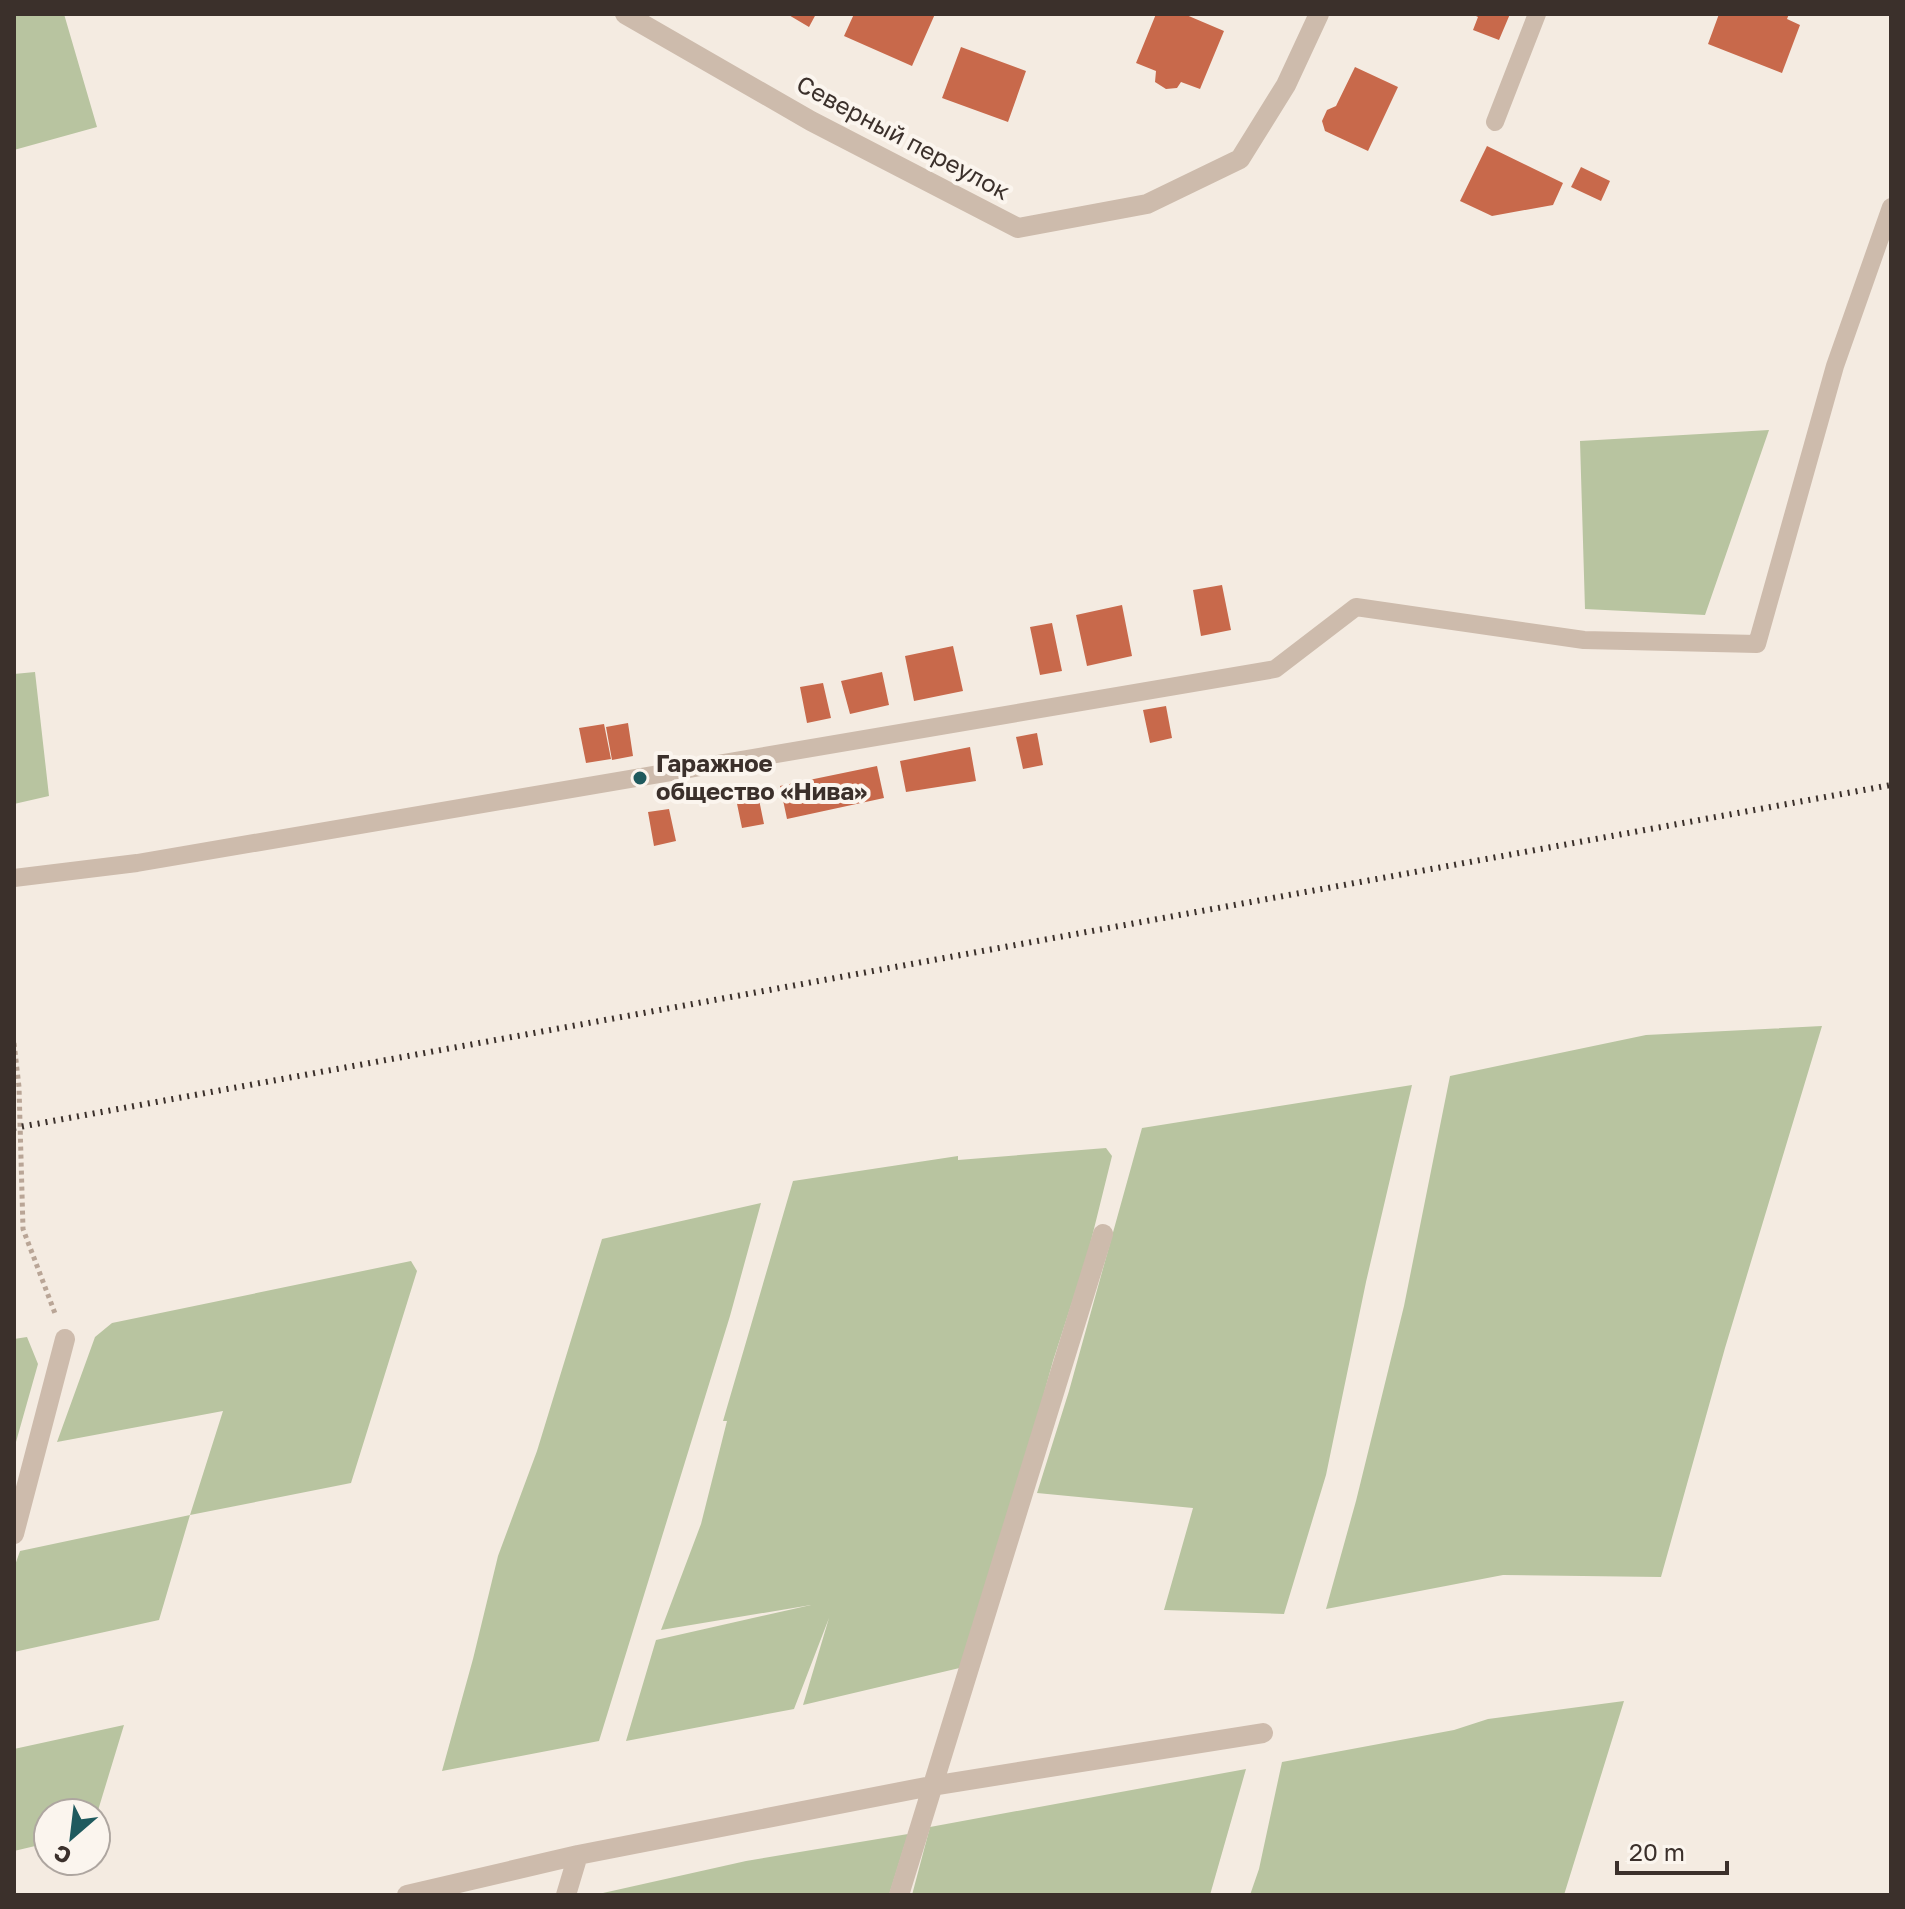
<svg xmlns="http://www.w3.org/2000/svg" width="1905" height="1909" font-family="'Golos Text',sans-serif">
<style>
.green{fill:#b8c4a0}
.building{fill:#c8694b}
.lines{fill:none;stroke-linecap:round;stroke-linejoin:round}
.path{stroke:#b9a596;stroke-width:5;stroke-dasharray:4 4;stroke-linecap:butt}
.service{stroke:#cdbbac;stroke-width:18}
.minor{stroke:#cdbbac;stroke-width:20}
.rail{stroke:#3b302b;stroke-width:6;stroke-dasharray:2 6;stroke-linecap:butt}
.poi-dot{fill:#1f5a5e;stroke:#fbf5ee;stroke-width:3}
.labels{text-anchor:middle;stroke-width:8;stroke-linejoin:round;paint-order:stroke}
.street-label{font-size:24px;fill:#3b302b;stroke:#fbf5ee}
.poi-label{font-size:24px;font-weight:bold;fill:#3b302b;stroke:#fbf5ee;text-anchor:start}
</style>
<rect width="100%" height="100%" fill="#f4ebe1"/>
<path class="green" d="M14,14H64L97,127L14,150Z
M1769,430L1705,615L1585,609L1580,441Z
M35,672L49,796L14,804V674Z
M1822,1026L1725,1348L1661,1577L1503,1575L1326,1609L1356,1501L1404,1306L1450,1076L1646,1035Z
M1412,1085L1366,1282L1326,1475L1284,1614L1164,1610L1193,1508L1037,1493L1069,1391L1142,1128Z
M1106,1148L1112,1156L1088,1253L1053,1361L968,1666L803,1705L829,1618L794,1709L626,1741L656,1640L811,1605L661,1630L701,1524L727,1421H723L793,1181L958,1156V1160Z
M761,1203L730,1316L599,1741L442,1771L473,1659L498,1556L537,1451L602,1239Z
M411,1261L417,1271L351,1483L190,1515L159,1620L14,1652V1568L20,1551L190,1515L223,1411L57,1442L95,1337L112,1323Z
M27,1337L38,1364L14,1449V1339Z
M1624,1701L1564,1895H1250L1259,1869L1282,1762L1454,1730L1488,1719Z
M124,1725L96,1817V1813H48V1843L14,1851V1749Z
M1246,1769L1210,1895H912L930,1827Z
M908,1834L889,1895H594L746,1861Z"/>
<path class="building" d="M787,14H816L809,27Z
M854,14H935L912,66L844,36Z
M1156,14H1184L1224,31L1200,89L1181,82L1177,88L1166,89L1155,82L1156,71L1136,63Z
M1472,14H1510L1499,40L1473,30L1478,17Z
M1719,14H1789L1787,19L1800,25L1782,73L1708,44Z
M961,47L1026,71L1008,122L942,98Z
M1355,67L1398,87L1368,151L1325,131L1322,121L1327,110L1336,106Z
M1487,146L1563,183L1553,205L1492,216L1460,201Z
M1581,167L1610,181L1601,201L1571,187Z
M1222,585L1231,630L1201,636L1193,590Z
M1122,605L1132,656L1087,666L1076,615Z
M1052,623L1062,671L1040,675L1030,627Z
M953,646L963,691L914,701L905,656Z
M882,672L889,705L850,714L841,681Z
M823,683L831,718L807,723L800,687Z
M1166,706L1172,738L1150,743L1143,710Z
M628,723L633,756L612,760L606,727Z
M604,724L611,759L586,763L579,728Z
M1037,733L1043,765L1023,769L1016,737Z
M970,747L976,781L906,792L900,761Z
M877,766L884,798L787,819L780,786Z
M757,790L764,824L742,828L735,794Z
M669,809L676,841L654,846L648,812Z"/>
<g class="lines">
<path class="path" d="M14,1043L19,1087L23,1229L56,1316"/>
<path class="service" d="M1495,122L1537,14
M14,878L137,863L1275,669L1356,607L1584,640L1757,644L1835,366L1891,207"/>
<path class="minor" d="M625,14L811,121L1018,228L1147,204L1240,159L1286,85L1319,14
M14,1534L65,1339
M407,1895L578,1855L931,1786L1263,1733
M566,1895L578,1855
M899,1895L1103,1234"/>
<path class="rail" d="M14,1128L1891,785"/>
</g>
<circle class="poi-dot" cx="640" cy="778" r="8"/>
<g class="labels">
<g class="street-label">
<text transform="translate(903 138) rotate(28)" y="8">Северный переулок</text>
</g>
<g class="poi-label">
<text x="656" y="772">Гаражное<tspan x="656" dy="28">общество «Нива»</tspan></text>
</g>
</g>
<rect width="1905" height="1909" fill="none" stroke="#3b302b" stroke-width="32"/>
<g transform="translate(72 1837) rotate(208)"><circle r="38" fill="#fbf5ee" stroke="#aea6a0" stroke-width="2"/>
<path d="M0-6L14 30L0 20L-14 30Z" fill="#1f5a5e"/>
<text y="-12" font-size="22" font-weight="bold" text-anchor="middle" fill="#3b302b">С</text>
</g>
<path d="M1617 1861v12h110v-12" fill="none" stroke="#3b302b" stroke-width="4"/>
<text x="1629" y="1861" font-size="24" fill="#3b302b" stroke="#fbf5ee" stroke-width="6" paint-order="stroke">20 m</text>
</svg>
